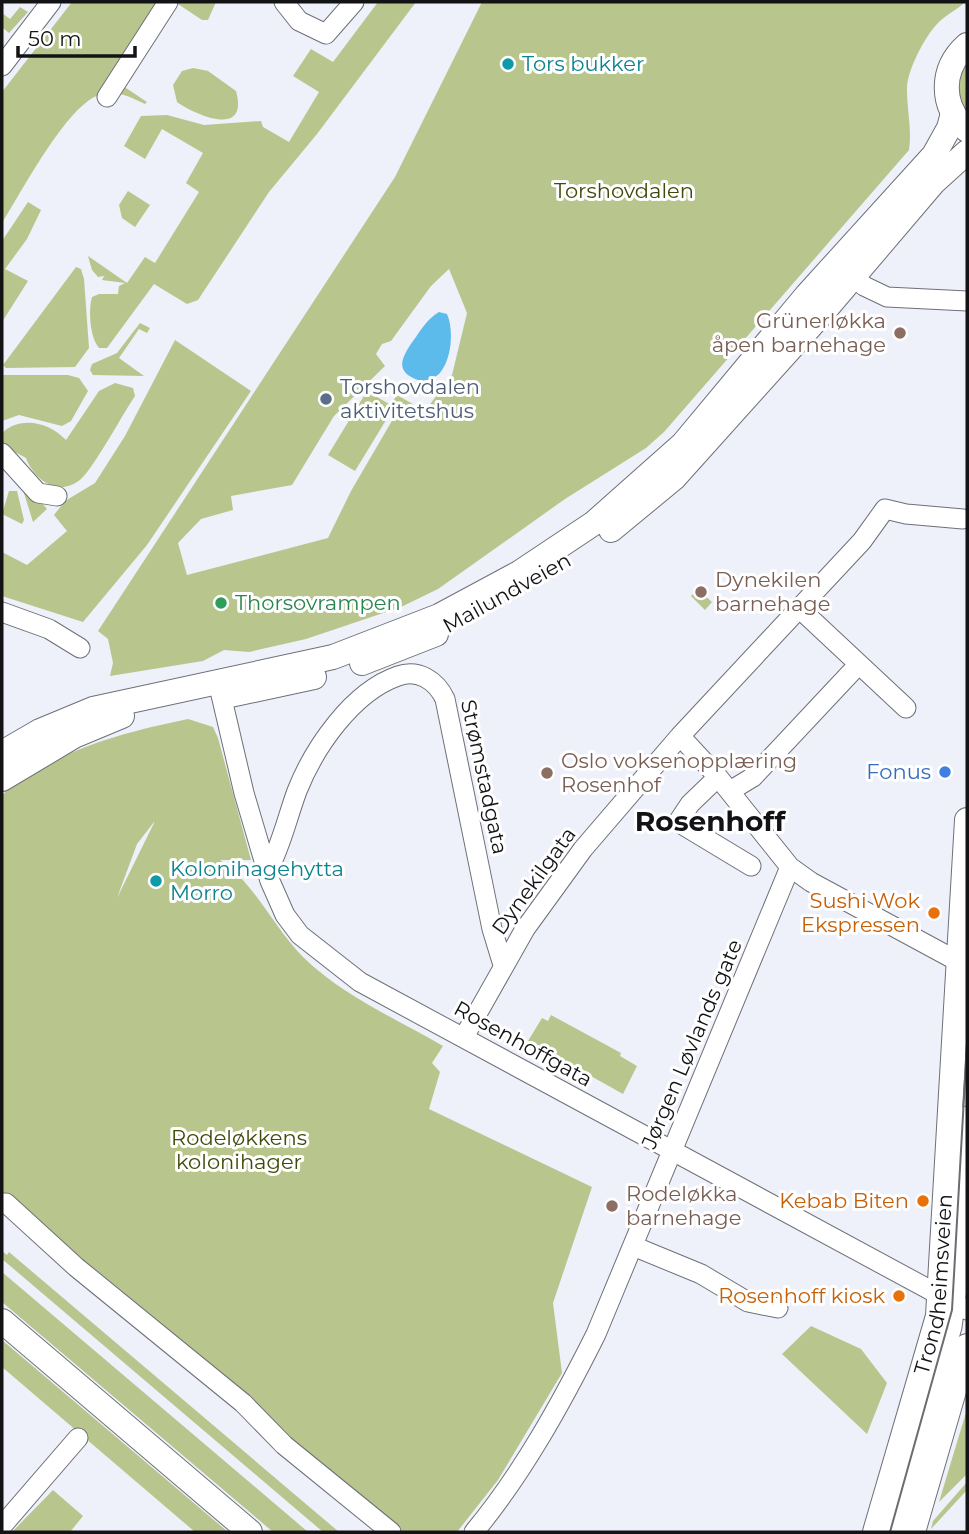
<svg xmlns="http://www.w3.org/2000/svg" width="969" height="1534" font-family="Montserrat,sans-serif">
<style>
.green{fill:#b8c68d;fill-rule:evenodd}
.water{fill:#5dbbec}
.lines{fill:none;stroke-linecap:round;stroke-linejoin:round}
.minor-casing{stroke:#6e7078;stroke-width:21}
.major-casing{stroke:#6e7078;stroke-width:26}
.minor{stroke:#fff;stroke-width:19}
.major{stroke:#fff;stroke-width:24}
.tram{stroke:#6b6c72;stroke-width:2}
.culture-dot{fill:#0f9aa8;stroke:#fff;stroke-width:2.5}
.education-dot{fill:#8d6e63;stroke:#fff;stroke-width:2.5}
.service-dot{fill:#5c6f8a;stroke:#fff;stroke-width:2.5}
.leisure-dot{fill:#2e9e5b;stroke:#fff;stroke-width:2.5}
.shop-dot{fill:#3f7fe0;stroke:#fff;stroke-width:2.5}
.food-dot{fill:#e8710a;stroke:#fff;stroke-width:2.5}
.labels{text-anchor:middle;stroke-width:6;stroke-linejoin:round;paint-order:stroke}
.culture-label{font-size:21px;fill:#0d838f;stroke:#fff;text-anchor:start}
.park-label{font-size:21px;fill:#404b09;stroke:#fff}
.education-label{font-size:21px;fill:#785e54;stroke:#fff;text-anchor:start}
.service-label{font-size:21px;fill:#4e5e75;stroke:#fff;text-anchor:start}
.street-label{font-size:21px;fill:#131316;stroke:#fff}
.leisure-label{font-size:21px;fill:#27864d;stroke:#fff;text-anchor:start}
.shop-label{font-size:21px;fill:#366cbe;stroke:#fff;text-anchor:end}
.food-label{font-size:21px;fill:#c56008;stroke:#fff;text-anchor:end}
.district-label{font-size:28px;font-weight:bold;fill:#131316;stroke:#fff}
</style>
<rect width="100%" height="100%" fill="#eef0fa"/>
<path class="green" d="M72,2H216L208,20H202L175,2L120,84L147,102L145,104C130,97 117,89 99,95C67,105 21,193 2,223V92Z
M378,2H416L317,134L269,192L198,300L187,304L154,284L107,348H99C90,338 88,310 92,297L99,294H118L119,286L125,283L102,280L104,276L98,277L92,270L88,256L127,283L145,257L155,263L199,192L186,183L203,153L162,129L145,159L124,146L141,116L167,115L204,125L261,121L263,127L289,142L319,92L293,76L311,49L333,62Z
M482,2H965C957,10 947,14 939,22C926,34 906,72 907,90C907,111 912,129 909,150L664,432L646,448L565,499L438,589L401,607L306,639L249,652L224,650L203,661L110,676L113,663L108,639L98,631L395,177ZM449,269L467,313L452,375L425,411L397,395L392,403L400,407L351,491L328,538L187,575L178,543L201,519L233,510L231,496L292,485L334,416L385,366L376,354L382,344L391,341L431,286Z
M20,7L28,12L9,33L2,27V13L10,19Z
M967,62V116C956,97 957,80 967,62Z
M193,68L208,71L236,91C249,138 197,116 177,102L173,85L182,71Z
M128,191L150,205L135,227L122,218L119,205Z
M28,202L41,210L27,239L5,269L28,281L2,322V241Z
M76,267L81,269L84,279L89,348L75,367L6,368L3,365Z
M140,323L150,328L147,333L139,329L119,358L144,376L93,375L90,370L92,364L117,353Z
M175,340L251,391L147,545L83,622L2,596V552L27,565L67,531L54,515L65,501L95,483L125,436Z
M2,375H68L79,378L88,391L71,421L62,426L19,415L2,421Z
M115,383L133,388L135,396C124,412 93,469 81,479C59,498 34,480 26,458L2,445L3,432C21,416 49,422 66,440L99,391Z
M367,391L394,407L355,471L328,455Z
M30,489L47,509L33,522L23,490Z
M9,491H17L24,520L22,524L2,514Z
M698,589L712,602L705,610L691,596Z
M188,719L213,727L218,738L251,860H220C254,882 273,927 303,957C343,996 395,1018 443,1046L432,1063L440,1072L429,1109L592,1187L553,1303L562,1373L498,1480L457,1532H396L2,1194V795C55,750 121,733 188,719ZM154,822V823L117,898L137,844Z
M551,1015L621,1053L620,1056L637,1066L623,1094L528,1041L542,1018L548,1021Z
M2,1251L7,1255L9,1252L339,1532H323L2,1259Z
M2,1272L308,1532H273L2,1302Z
M811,1326L861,1349L887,1383L867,1434L782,1354Z
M2,1340L228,1532H195L2,1367Z
M967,1409V1474L939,1502Z
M967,1482V1490L931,1529L933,1521Z
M53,1490L83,1516L70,1532H12Z"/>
<path class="water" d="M439,312L447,314C454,330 452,360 439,374C436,377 428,380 424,382C396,374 398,362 413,341C421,330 427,319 439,312Z"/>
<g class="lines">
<g class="minor-casing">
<path id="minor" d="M284,2L299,21L326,34L354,2
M2,66L51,2
M107,97L168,2
M844,267L864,286L887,297L967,301
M2,453L38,493L57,496
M799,608L906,708
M2,612L49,629L80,648
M218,682L244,793L270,881L285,915L300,935L360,982L967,1310
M680,736L718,777L790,867L811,882L959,962
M718,777L690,804L678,822L751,866
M730,791L753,777L859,664
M267,872C281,847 287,818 297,791C314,748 352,692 398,676C418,669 436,680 445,699L492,929L503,965
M464,1037L525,929L583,849L680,736L862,541L885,509L906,514L963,519
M2,1203H6L76,1267L243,1403L284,1445L391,1532
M633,1246L701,1274L748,1302L778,1308
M2,1526L78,1438
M474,1532C523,1473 562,1402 596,1334L790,867
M894,1532L952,1327L959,1274L967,1116"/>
</g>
<g class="major-casing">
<g id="major">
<path d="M967,45C940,69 940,106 967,130"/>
<path d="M611,530L674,478L825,310L933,183L967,152"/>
<path d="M362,663L436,634"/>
<path d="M230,695L314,677"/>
<path d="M2,753L40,731L93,709L333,657L439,616L519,573L594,523L683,444L807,295L934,155L949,128L953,113"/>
<path d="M2,779L74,736L122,716"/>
<path d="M2,1321L250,1532"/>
<path id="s1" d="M875,1532L938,1316L967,820"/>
<path d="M913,1532L967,1346"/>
</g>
</g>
<use href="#minor" class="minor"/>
<use href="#major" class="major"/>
<path class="tram" d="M890,1532L952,1310L967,1044"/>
</g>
<g class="culture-dot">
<circle cx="508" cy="64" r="7"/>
<circle cx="156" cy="881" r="7"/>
</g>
<g class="education-dot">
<circle cx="900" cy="333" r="7"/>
<circle cx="701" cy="592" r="7"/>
<circle cx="547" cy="773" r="7"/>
<circle cx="612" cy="1206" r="7"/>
</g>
<circle class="service-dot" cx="326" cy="399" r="7"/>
<circle class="leisure-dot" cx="221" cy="603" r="7"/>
<circle class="shop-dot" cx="945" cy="772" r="7"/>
<g class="food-dot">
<circle cx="934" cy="913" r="7"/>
<circle cx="923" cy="1201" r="7"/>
<circle cx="899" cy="1296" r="7"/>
</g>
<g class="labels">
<g class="culture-label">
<text x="522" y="71">Tors bukker</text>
<text x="170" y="876">Kolonihagehytta<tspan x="170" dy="24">Morro</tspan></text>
</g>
<g class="park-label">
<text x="624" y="198">Torshovdalen</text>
<text x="239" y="1145">Rodeløkkens<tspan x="239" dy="24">kolonihager</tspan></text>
</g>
<g class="education-label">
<text x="886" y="328" text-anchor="end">Grünerløkka<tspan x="886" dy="24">åpen barnehage</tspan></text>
<text x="715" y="587">Dynekilen<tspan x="715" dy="24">barnehage</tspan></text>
<text x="561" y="768">Oslo voksenopplæring<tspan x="561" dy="24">Rosenhof</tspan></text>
<text x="626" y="1201">Rodeløkka<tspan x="626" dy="24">barnehage</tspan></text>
</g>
<g class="service-label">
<text x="340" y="394">Torshovdalen<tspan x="340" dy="24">aktivitetshus</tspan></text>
</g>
<g class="street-label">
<text transform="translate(507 593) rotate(-29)" y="7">Mailundveien</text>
<text transform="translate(484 777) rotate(78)" y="7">Strømstadgata</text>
<text transform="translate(534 881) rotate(-54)" y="7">Dynekilgata</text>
<text transform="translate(523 1044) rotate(29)" y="7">Rosenhoffgata</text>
<text transform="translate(692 1044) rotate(-67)" y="7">Jørgen Løvlands gate</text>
<text dy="7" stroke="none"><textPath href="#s1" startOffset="256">Trondheimsveien</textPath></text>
</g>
<g class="leisure-label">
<text x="235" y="610">Thorsovrampen</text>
</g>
<g class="shop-label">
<text x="931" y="779">Fonus</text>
</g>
<g class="food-label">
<text x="920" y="908">Sushi Wok<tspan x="920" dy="24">Ekspressen</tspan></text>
<text x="909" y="1208">Kebab Biten</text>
<text x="885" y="1303">Rosenhoff kiosk</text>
</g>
<g class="district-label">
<text x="710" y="831">Rosenhoff</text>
</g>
</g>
<rect width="969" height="1534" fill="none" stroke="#131316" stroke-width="7"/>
<path d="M18 46v10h117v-10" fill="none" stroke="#131316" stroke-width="3.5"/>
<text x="28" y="46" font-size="21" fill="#131316" stroke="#ffffff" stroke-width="5" paint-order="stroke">50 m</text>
</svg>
